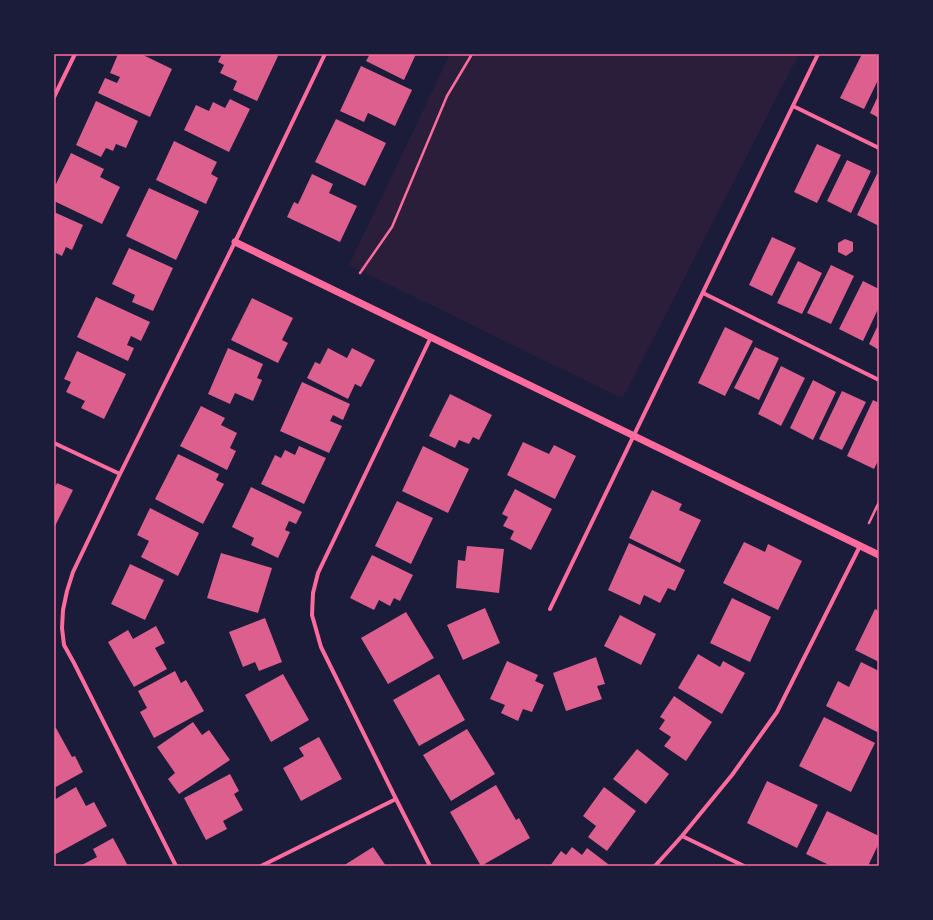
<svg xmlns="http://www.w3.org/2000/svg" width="933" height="920" font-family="Bitter,serif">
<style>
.green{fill:#2a1e3b}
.building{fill:#dd5f8e}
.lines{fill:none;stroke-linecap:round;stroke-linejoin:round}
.path{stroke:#ff6b9d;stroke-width:2.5}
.minor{stroke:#ff6b9d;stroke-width:4}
.tertiary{stroke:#ff6b9d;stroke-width:7}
.neatline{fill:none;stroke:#ff6b9d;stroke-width:1.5}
</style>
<rect width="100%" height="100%" fill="#1b1b3a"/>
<path class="green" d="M450,54H799L626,392L622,396H617L349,265Z"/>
<path class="building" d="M118,54H141L172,69L150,117L98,93L105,78L117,83L120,77L110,73Z
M222,54H274L278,56L257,101L233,90L237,81L220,73L224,65L218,62Z
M370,54H416L404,80L366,61Z
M862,54H873L879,57V78L864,109L840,98Z
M361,66L412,90L395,126L368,113L364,122L340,111Z
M879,94V118L870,113Z
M230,99L250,109L229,152L184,130L196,105L209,111L213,102L225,108Z
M96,101L138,121L126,148L116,144L113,151L106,148L101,157L76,145Z
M336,119L386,143L365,186L315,162Z
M174,141L217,162L211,174L218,178L206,204L156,180Z
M817,144L841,155L817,203L794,192Z
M71,153L104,169L100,177L120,187L102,224L54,201V184L55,183L56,184Z
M847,160L871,171L851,213L827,201Z
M312,174L333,184L329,193L357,206L340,242L287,217L294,202L298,204Z
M877,174H879V226L857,215Z
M149,188L199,211L176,260L126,236Z
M54,212L83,225L72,250L66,247L62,256L54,252Z
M772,237L796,248L772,296L749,285Z
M845,239L853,242V251L846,256L838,252V243Z
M129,248L173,268L153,311L132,302L135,295L112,284Z
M798,261L822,273L802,314L777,303Z
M831,265L854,276L831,324L807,313Z
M863,281L879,289V307L863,341L839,329Z
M96,297L150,322L141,341L131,336L127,345L134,348L128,361L77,337Z
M252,298L293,318L282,340L288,343L278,363L231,340Z
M879,323V350L869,344Z
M725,327L753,341L725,396L698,383Z
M755,347L779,358L759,400L734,388Z
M228,348L263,364L257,378L262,380L253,401L235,393L230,404L208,394Z
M328,348L347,358L352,348L375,360L361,387L355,384L348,399L307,378L315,362L320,364Z
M77,351L126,374L104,419L81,408L85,401L66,392L71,382L64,379Z
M781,366L805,378L781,426L758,414Z
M813,380L836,392L813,440L790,428Z
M302,382L350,404L343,420L333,415L330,421L342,426L329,453L280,431Z
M842,391L866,402L842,450L819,439Z
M450,394L492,415L479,440L473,437L469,444L459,440L455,448L429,436Z
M873,400L879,403V459L874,469L847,456Z
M201,406L225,418L221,425L237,433L230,448L236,451L227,470L180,446Z
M523,442L549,454L554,445L576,456L555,499L507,475Z
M299,446L326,458L304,504L261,484L275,455L281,458L285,450L295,455Z
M423,446L469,469L448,513L402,491Z
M178,454L219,474L216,480L224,484L203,524L155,499Z
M57,483L73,490L54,528V487H55Z
M251,487L302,512L296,524L289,521L285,530L290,532L278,558L251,545L254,538L232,527Z
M515,489L552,509L531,550L510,539L514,531L503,526L508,517L502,514Z
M652,490L682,504L679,510L701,520L680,563L629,538Z
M397,501L433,518L411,564L375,546Z
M150,508L199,533L178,576L141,557L149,541L137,535Z
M744,542L765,552L768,544L802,561L778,610L723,583Z
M629,543L685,570L675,591L668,588L660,603L644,595L640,605L608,590Z
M467,546L504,549L499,593L456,588L458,560L465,561Z
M221,553L272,568L258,613L207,598Z
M372,555L413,575L400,601L394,598L390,606L379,600L374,610L350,598Z
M130,564L164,580L145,620L111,604Z
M732,598L771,617L750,662L710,643Z
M485,608L500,643L463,660L447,625Z
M875,609L879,611V662L855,650Z
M406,612L434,658L388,684L361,638Z
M620,615L656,634L641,665L604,646Z
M265,618L282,662L259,671L255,662L243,667L229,632Z
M156,626L165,643L155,648L167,669L134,687L108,642L128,630L133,639Z
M698,654L720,667L723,661L745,673L722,714L678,688Z
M596,657L605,684L597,686L602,699L566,711L553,673Z
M507,661L538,675L535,681L544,685L532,712L523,709L518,721L501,713L505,705L490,699Z
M861,662L879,671V728L877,732L826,706L838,681L849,687Z
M175,671L181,683L186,680L204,711L154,738L140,712L147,708L138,691Z
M283,674L309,720L271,742L245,695Z
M439,674L465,720L419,746L393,700Z
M674,696L712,722L686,761L664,746L671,737L659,729L665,720L660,717Z
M824,717L875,743L851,792L799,766Z
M193,722L202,735L209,730L230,760L179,794L168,779L175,773L157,747Z
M56,728L72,757L75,756L83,772L54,788V729Z
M467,729L495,774L451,801L423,755Z
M319,737L342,779L301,801L283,768L304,756L299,748Z
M637,749L669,774L646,804L613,779Z
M230,774L239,791L234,794L243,810L223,821L227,829L206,840L184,798Z
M767,781L818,805L797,848L747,823Z
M496,785L516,820L519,818L530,838L481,866L450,812Z
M76,787L86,806L94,802L107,826L56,854L54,850V800Z
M604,787L636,811L607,851L588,837L596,826L583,816Z
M827,811L879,836V843L868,866H831L806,854Z
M113,838L128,866H80L97,857L93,849Z
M373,847L386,866H343Z
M572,847L582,855L587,848L608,864L606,866H550L561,851L566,855Z"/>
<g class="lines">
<path class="path" d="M360,273L392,227L447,96L472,54
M869,523L879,502"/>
<path class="minor" d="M54,97L75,54
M793,106L879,148
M703,293L879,380
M54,443L120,474
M550,609L818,54
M682,836L744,866
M176,866L74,663L64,645L62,628L63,610L67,591L73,572L120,474L235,242L325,54
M261,866L396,799
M430,866L396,799L321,647L312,615L313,593L318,573L431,337
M655,866L682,836L732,775L777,712L860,546"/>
<path class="tertiary" d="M235,242L879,555"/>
</g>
<rect width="933" height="920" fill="none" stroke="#1b1b3a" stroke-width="110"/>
<rect x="55" y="55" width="823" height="810" class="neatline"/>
</svg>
